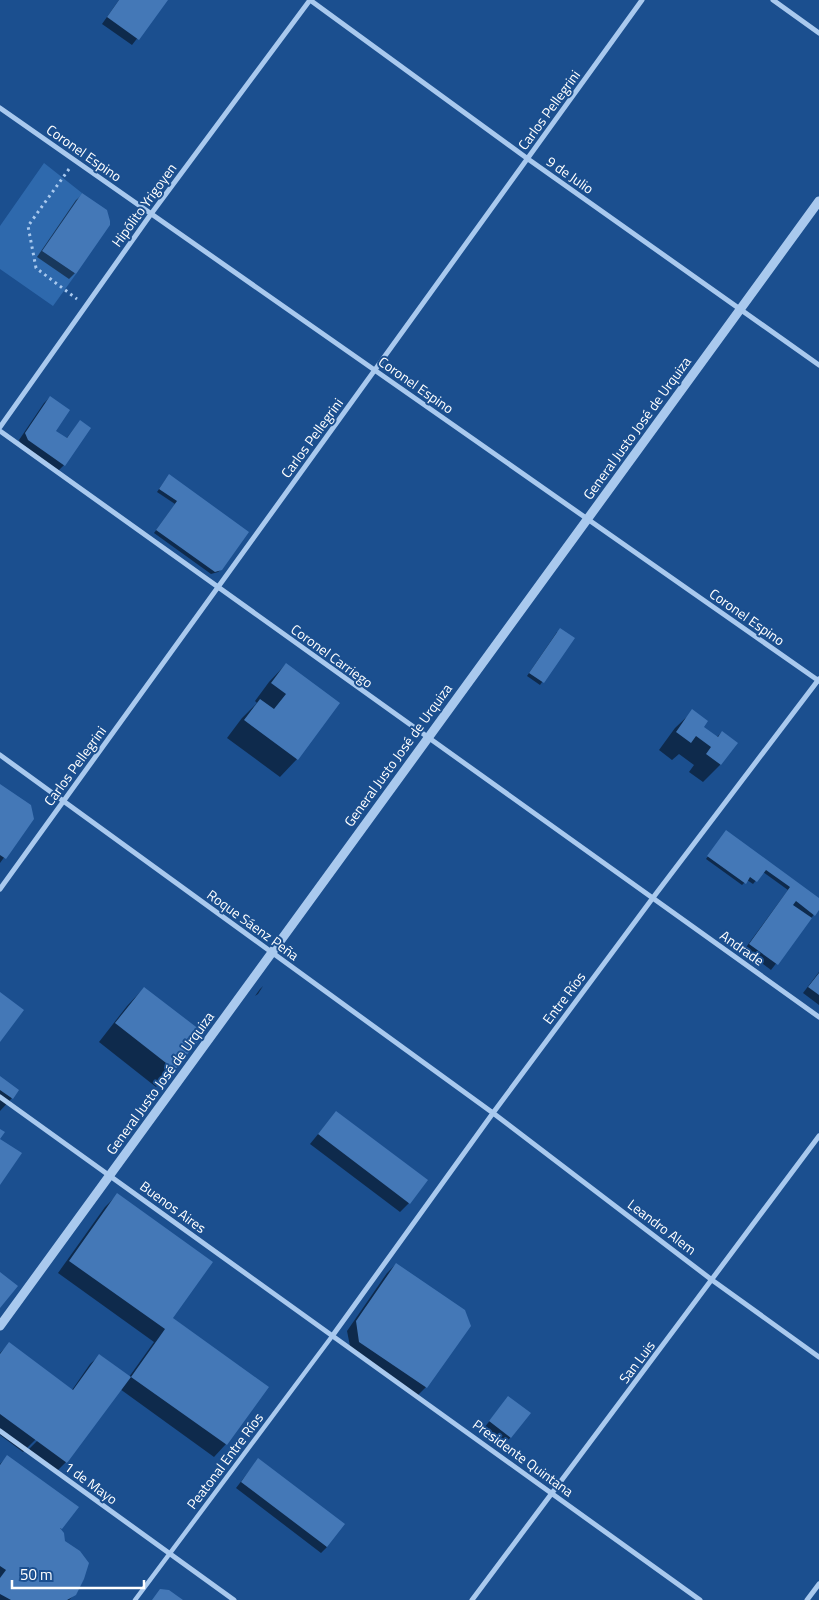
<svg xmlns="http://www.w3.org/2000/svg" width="819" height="1600" font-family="'Titillium Web',sans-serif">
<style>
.green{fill:#2e69ad}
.shadow{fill:#0007}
.building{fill:#4478b7}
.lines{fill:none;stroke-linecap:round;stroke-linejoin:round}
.path{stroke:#a9c9ee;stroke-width:3;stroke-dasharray:2.5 4;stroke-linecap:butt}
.pedestrian{stroke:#a9c9ee;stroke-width:4.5}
.minor{stroke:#a9c9ee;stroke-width:5}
.tertiary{stroke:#a9c9ee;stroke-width:9}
.labels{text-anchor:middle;stroke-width:4;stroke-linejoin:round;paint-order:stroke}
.street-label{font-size:14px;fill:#fff;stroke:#1b4f8f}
</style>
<rect width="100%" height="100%" fill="#1b4f8f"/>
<path class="green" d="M44,163L82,193L42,251L76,274L53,306L0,269V226Z"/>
<path class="shadow" d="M119,0H167L132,45L102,24Z
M82,195L108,225L75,273L69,279L37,257L76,200Z
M50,397L54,431L66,439L80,421L64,465L58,471L22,446L19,440L44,403Z
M166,479L221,569L218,572L211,574L154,533L175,504L157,492Z
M557,632L573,639L540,685L527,676Z
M286,664L297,759L280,777L227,738L242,718L257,703L255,701L269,682Z
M693,711L702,727L717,737L722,732L736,743L720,765L703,782L689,772L694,765L679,754L672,760L659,750L675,728Z
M0,785L33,818L0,863Z
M726,832L819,900V908L771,970L744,950L788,890L763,872L753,884L747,880L742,885L706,859Z
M819,972V1005L803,993Z
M263,986L258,994L255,996L260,989Z
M144,988L174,1069L156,1087L99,1042L127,1006Z
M0,1078L12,1098L0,1111Z
M336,1112L409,1203L400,1212L310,1144Z
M117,1195L172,1318L267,1387L226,1444L214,1457L120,1389L66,1462L57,1471L28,1450L39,1439H36L23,1452L0,1435V1353L9,1344L72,1390L90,1364L100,1355L129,1377L154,1342L58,1273L105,1207Z
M396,1264L470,1325L426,1387L416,1397L351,1351L347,1331L387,1273Z
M503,1404L511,1437L505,1443L484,1428Z
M7,1457L61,1528L60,1530L75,1594L69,1600H0V1464Z
M253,1466L327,1547L321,1553L236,1488Z"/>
<path class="building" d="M119,0H168L139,40L107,17Z
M82,193L107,210L110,221V225L76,274L42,251Z
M50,396L70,410L56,431L67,438L80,420L91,428L65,466L28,440L25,433Z
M169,474L249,532L222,570L215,572L156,530L177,501L159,489Z
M560,628L575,638L544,683L529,673Z
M286,663L340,703L298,760L244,720L260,699L274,709L286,694L271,683Z
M692,709L708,721L704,727L718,737L722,731L738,743L721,765L706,754L711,747L696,736L691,743L676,732Z
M0,784L31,805L34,819L6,859L0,855Z
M726,830L819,898V910L815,916L796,901L793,905L812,918L778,965L749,944L790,887L766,870L757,882L750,877L746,884L707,856Z
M819,973V995L808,987Z
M144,987L204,1033L175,1070L115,1023Z
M0,992L24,1010L0,1042Z
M0,1076L19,1090L13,1099L0,1090Z
M336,1111L428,1180L410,1204L318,1134Z
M0,1129L5,1132L0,1139L22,1153L0,1185Z
M117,1193L213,1262L173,1318L269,1387L227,1445L131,1377L165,1329L69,1261Z
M396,1263L465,1310L471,1326L427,1388L359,1342L356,1321Z
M0,1272L18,1286L0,1308Z
M9,1342L73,1390L99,1354L131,1377L67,1463L0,1414V1354Z
M508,1396L531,1413L511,1438L489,1421Z
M7,1455L79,1507L62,1529L60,1528L64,1533L65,1541L80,1551L89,1563L84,1579L76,1595L67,1600H11L0,1594V1578L6,1570L0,1566V1465Z
M258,1458L345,1524L327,1547L241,1482Z
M160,1589L169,1590L183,1600H152Z"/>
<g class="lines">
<path class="path" d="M69,169L28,226L36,268L77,299"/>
<path class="pedestrian" d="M135,1600L333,1335"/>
<path class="minor" d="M310,0L528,159L819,365
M773,0L819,33
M0,108L819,681
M0,427L151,214L310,0
M0,431L819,1017
M0,755L493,1113L712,1280L819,1357
M0,889L642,0
M0,1097L700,1600
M333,1335L493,1113L652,899L819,679
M0,1431L234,1600
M472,1600L819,1136
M807,1600L819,1584"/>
<path class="tertiary" d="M0,1326L819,201"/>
</g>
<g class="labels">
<g class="street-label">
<text transform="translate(549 110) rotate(-54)" y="5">Carlos Pellegrini</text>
<text transform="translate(84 153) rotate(35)" y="5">Coronel Espino</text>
<text transform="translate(570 175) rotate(35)" y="5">9 de Julio</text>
<text transform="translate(144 205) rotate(-54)" y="5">Hipólito Yrigoyen</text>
<text transform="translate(416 385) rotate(35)" y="5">Coronel Espino</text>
<text transform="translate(637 428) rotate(-54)" y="5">General Justo José de Urquiza</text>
<text transform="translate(312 438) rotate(-54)" y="5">Carlos Pellegrini</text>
<text transform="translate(747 617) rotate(35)" y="5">Coronel Espino</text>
<text transform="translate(332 656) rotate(36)" y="5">Coronel Carriego</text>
<text transform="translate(398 755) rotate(-54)" y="5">General Justo José de Urquiza</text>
<text transform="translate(75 766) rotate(-54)" y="5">Carlos Pellegrini</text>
<text transform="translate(253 925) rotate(36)" y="5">Roque Sáenz Peña</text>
<text transform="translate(742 948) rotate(35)" y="5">Andrade</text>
<text transform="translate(564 998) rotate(-53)" y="5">Entre Ríos</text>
<text transform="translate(160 1083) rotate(-54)" y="5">General Justo José de Urquiza</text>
<text transform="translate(173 1207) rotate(36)" y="5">Buenos Aires</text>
<text transform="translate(662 1227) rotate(37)" y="5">Leandro Alem</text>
<text transform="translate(637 1362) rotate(-53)" y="5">San Luis</text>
<text transform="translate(523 1458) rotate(36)" y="5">Presidente Quintana</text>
<text transform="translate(225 1461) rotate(-53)" y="5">Peatonal Entre Ríos</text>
<text transform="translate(91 1483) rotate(36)" y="5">1 de Mayo</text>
</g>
</g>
<path d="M12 1580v8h132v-8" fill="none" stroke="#ffffff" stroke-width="2.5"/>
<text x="20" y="1580" font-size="15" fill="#ffffff" stroke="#1b4f8f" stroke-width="4" paint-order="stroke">50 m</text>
</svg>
